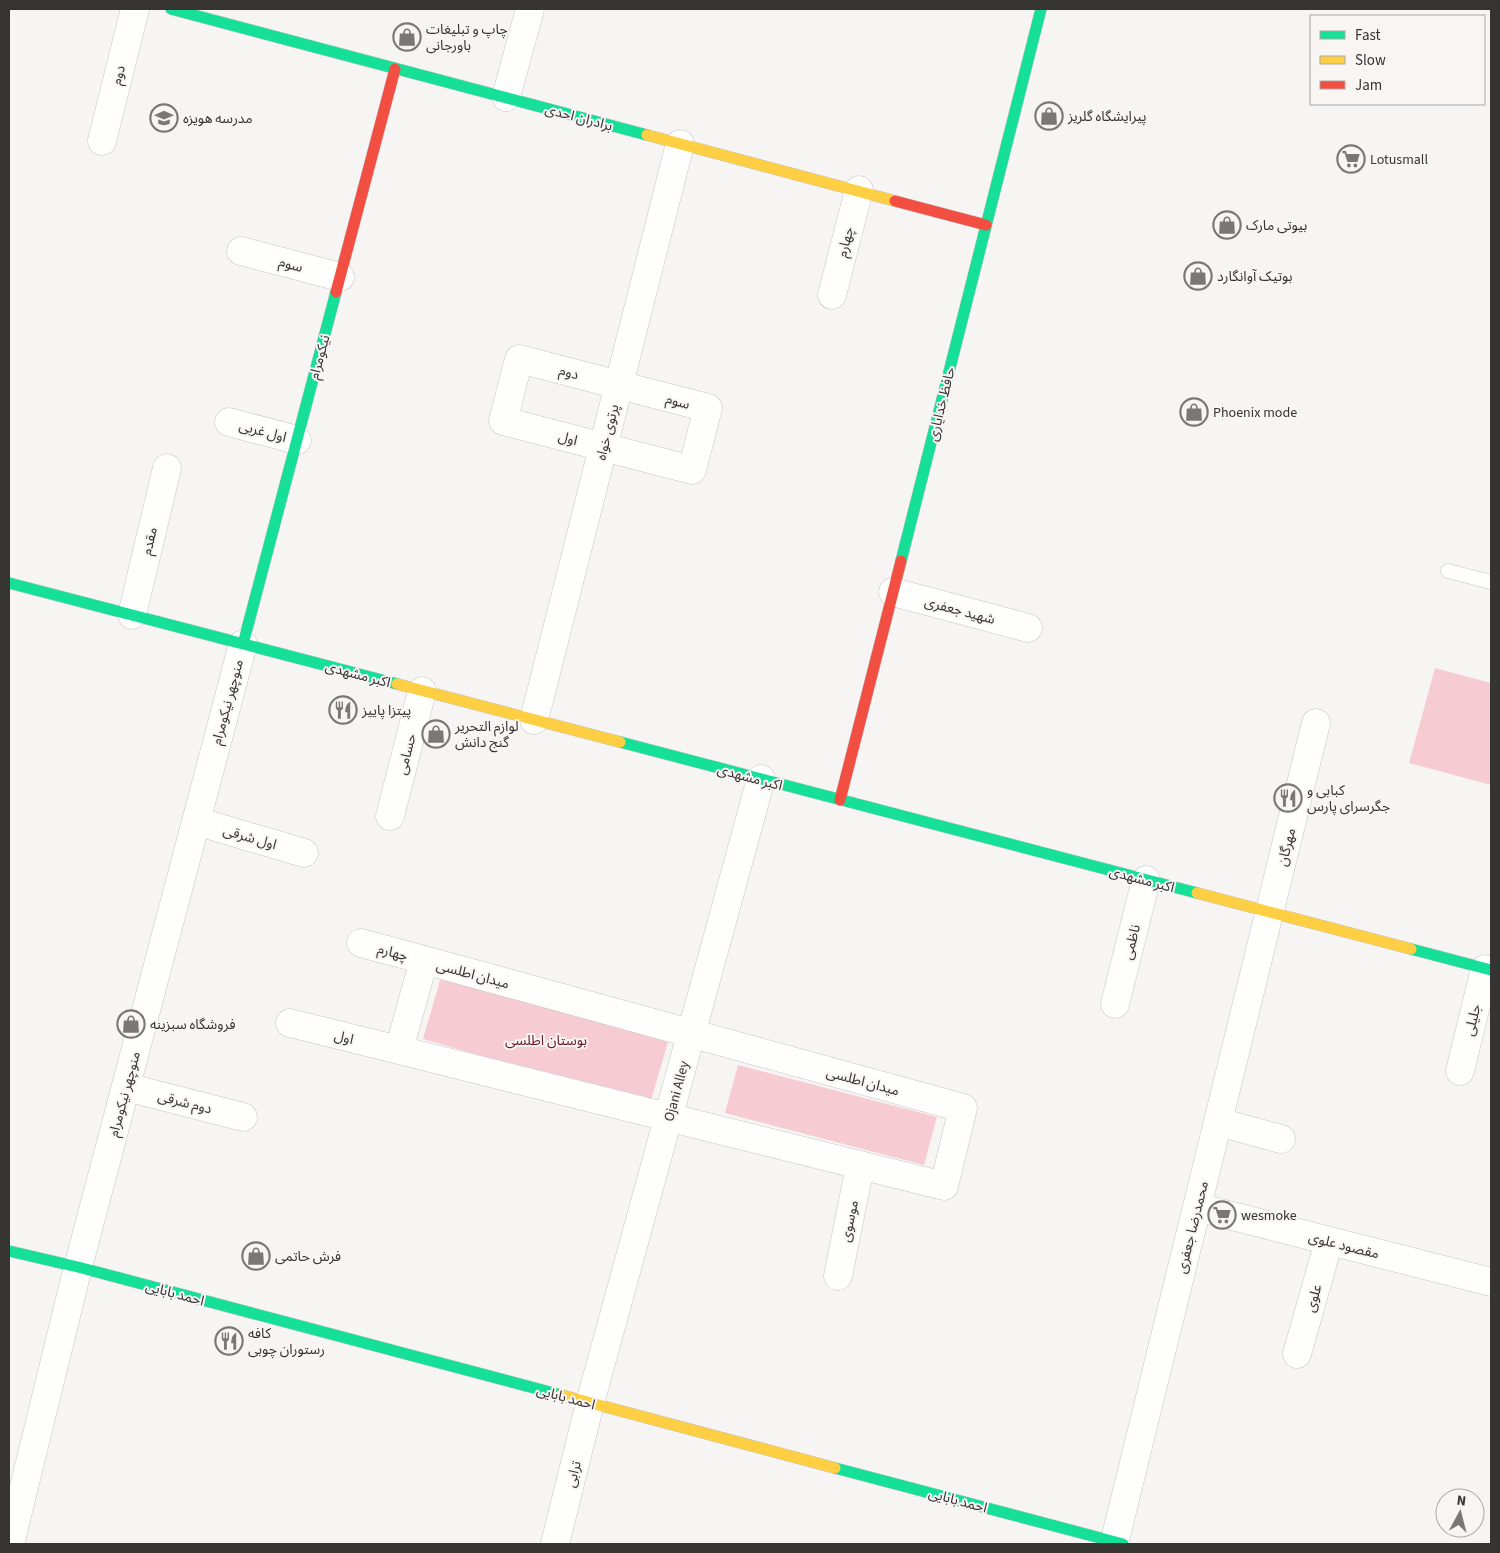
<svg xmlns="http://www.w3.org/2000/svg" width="1500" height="1553" font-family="'Source Sans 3','Noto Sans Arabic',sans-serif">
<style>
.green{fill:#f6ccd2}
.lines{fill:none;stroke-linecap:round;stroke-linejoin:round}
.lane-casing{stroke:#c5c4c2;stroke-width:15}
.street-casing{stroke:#c5c4c2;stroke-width:29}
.fast-casing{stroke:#c5c4c2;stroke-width:12}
.slow-casing{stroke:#c5c4c2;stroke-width:12}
.jam-casing{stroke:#c5c4c2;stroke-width:12}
.lane{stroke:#fefefd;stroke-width:14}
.street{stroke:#fefefd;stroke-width:28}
.fast{stroke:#16e098;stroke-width:11}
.slow{stroke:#ffcf43;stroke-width:11}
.jam{stroke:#f24e42;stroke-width:11}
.labels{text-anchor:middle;stroke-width:4;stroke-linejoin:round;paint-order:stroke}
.poi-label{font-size:14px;fill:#353433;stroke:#f8f5f3;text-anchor:start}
.street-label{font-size:14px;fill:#353433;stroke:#f8f5f3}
.park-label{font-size:14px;fill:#68162e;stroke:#f8f5f3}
</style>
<rect width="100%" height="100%" fill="#f7f5f4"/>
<path class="green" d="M1435,668L1491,683V785L1409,763Z
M441,977L668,1042L650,1104L423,1039Z
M738,1065L937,1117L924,1165L725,1113Z"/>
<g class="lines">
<g class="lane-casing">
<path id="lane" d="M1448,571L1491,582"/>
</g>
<g class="street-casing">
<path id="street" d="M506,97L530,9
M102,141L135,9
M241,251L340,277
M832,295L859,190
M519,359L708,408L692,470L503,421Z
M229,422L297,440
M893,592L1028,628
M132,615L167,468
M534,720L680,144
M390,816L422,691
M196,821L304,853
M361,943L424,960
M424,960L963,1108L944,1186L399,1050Z
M1115,1004L1146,880
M290,1023L399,1050
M1460,1071L1485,969
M126,1087L243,1117
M1218,1122L1281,1139
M1197,1207L1491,1282
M838,1276L860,1166
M1297,1354L1329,1241
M10,1544L78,1267L243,644
M555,1544L590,1403L761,779
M1114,1544L1316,723"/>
</g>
<g class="fast-casing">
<path id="fast" d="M171,9L647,135
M901,561L1041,9
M9,583L397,684
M243,644L336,292
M620,742L1197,893
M1411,949L1491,970
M9,1251L78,1267L561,1395
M835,1468L1123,1544"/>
</g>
<g class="slow-casing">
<path id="slow" d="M647,135L895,201
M397,684L620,742
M1197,893L1411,949
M561,1395L835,1468"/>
</g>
<g class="jam-casing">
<path id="jam" d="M895,201L986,225
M336,292L395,69
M840,800L901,561"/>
</g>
<use href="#lane" class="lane"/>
<use href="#street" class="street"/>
<use href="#fast" class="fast"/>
<use href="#slow" class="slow"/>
<use href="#jam" class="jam"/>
</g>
<defs>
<g id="shop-ring" transform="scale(1.4375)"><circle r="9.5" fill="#f8f5f3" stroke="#797877" stroke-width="1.5"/><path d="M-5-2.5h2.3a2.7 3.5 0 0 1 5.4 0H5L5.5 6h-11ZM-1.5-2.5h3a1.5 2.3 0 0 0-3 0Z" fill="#797877"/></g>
<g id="school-ring" transform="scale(1.4375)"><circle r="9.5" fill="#f8f5f3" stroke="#797877" stroke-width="1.5"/><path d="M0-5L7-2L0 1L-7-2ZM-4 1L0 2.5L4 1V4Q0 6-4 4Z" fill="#797877"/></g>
<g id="supermarket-ring" transform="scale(1.4375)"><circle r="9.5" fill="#f8f5f3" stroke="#797877" stroke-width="1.5"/><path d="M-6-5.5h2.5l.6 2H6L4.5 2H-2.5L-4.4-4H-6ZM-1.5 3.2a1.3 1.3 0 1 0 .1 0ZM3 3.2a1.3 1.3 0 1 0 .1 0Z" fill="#797877"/></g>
<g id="restaurant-ring" transform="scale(1.4375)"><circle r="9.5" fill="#f8f5f3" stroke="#797877" stroke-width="1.5"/><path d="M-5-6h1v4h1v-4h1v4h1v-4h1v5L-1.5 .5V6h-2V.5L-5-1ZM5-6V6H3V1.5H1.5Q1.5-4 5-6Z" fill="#797877"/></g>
</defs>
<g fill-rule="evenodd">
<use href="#shop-ring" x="407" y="37"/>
<use href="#shop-ring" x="1049" y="116"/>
<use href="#school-ring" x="164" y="118"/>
<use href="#supermarket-ring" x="1351" y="159"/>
<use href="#shop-ring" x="1227" y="225"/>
<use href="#shop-ring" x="1198" y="276"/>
<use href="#shop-ring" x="1194" y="412"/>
<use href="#restaurant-ring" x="343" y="710"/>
<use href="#shop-ring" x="436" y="734"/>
<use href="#restaurant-ring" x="1288" y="798"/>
<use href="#shop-ring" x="131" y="1024"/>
<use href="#supermarket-ring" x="1222" y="1215"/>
<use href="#shop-ring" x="256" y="1256"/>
<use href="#restaurant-ring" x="229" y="1341"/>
</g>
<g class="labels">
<g class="poi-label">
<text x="426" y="34">چاپ و تبلیغات<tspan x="426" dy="16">باورجانی</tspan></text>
<text x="1068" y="121">پیرایشگاه گلریز</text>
<text x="183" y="123">مدرسه هویزه</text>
<text x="1370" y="164">Lotusmall</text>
<text x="1246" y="230">بیوتی مارک</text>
<text x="1217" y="281">بوتیک آوانگارد</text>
<text x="1213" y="417">Phoenix mode</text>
<text x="362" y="715">پیتزا پاییز</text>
<text x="455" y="731">لوازم التحریر<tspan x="455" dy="16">گنج دانش</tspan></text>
<text x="1307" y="795">کبابی و<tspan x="1307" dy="16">جگرسرای پارس</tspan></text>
<text x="150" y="1029">فروشگاه سبزینه</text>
<text x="1241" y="1220">wesmoke</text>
<text x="275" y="1261">فرش حاتمی</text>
<text x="248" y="1338">کافه<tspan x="248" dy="16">رستوران چوبی</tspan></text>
</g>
<g class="street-label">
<text transform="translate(118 75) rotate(-76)" y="5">دوم</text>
<text transform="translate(579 117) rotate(15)" y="5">برادران احدی</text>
<text transform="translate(845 242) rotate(-76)" y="5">چهارم</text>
<text transform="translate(291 264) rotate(15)" y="5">سوم</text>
<text transform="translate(319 357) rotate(-75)" y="5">نیکومرام</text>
<text transform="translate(569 372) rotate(15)" y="5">دوم</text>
<text transform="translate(678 401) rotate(15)" y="5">سوم</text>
<text transform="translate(941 404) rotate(-76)" y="5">حافظ خدایاری</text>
<text transform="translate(263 431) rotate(15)" y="5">اول غربی</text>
<text transform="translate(607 432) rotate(-76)" y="5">پرتوی خواه</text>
<text transform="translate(568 438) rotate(15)" y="5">اول</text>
<text transform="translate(149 541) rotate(-77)" y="5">مقدم</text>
<text transform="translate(960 610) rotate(15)" y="5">شهید جعفری</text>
<text transform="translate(358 674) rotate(15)" y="5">اکبر مشهدی</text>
<text transform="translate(227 702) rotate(-75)" y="5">منوچهر نیکومرام</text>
<text transform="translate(406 754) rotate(-76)" y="5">حسامی</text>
<text transform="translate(750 777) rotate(15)" y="5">اکبر مشهدی</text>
<text transform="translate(250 837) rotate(16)" y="5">اول شرقی</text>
<text transform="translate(1286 847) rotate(-76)" y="5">مهرگان</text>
<text transform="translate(1142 879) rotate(15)" y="5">اکبر مشهدی</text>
<text transform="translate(1131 942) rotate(-76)" y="5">ناظمی</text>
<text transform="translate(393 952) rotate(15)" y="5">چهارم</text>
<text transform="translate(473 974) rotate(15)" y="5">میدان اطلسی</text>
<text transform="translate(1472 1020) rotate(-76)" y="5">جلیلی</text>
<text transform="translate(344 1037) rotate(14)" y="5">اول</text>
<text transform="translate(863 1081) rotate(15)" y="5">میدان اطلسی</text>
<text transform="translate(676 1091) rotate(-75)" y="5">Ojani Alley</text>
<text transform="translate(124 1094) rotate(-75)" y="5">منوچهر نیکومرام</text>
<text transform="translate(185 1102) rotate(14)" y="5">دوم شرقی</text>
<text transform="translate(849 1221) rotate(-78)" y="5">موسوی</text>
<text transform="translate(1192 1227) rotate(-76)" y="5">محمدرضا جعفری</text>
<text transform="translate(1344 1245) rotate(14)" y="5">مقصود علوی</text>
<text transform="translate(175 1293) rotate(15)" y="5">احمد بابایی</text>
<text transform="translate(1313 1298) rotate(-74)" y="5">علوی</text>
<text transform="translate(566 1397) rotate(15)" y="5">احمد بابایی</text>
<text transform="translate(573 1474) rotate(-76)" y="5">ترابی</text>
<text transform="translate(958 1500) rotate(15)" y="5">احمد بابایی</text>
</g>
<g class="park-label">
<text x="546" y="1045">بوستان اطلسی</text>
</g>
</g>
<rect width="1500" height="1553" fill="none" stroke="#353433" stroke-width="20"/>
<rect x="1310" y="15" width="175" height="90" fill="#f8f5f3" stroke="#aaa8a6"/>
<rect x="1320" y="31" width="25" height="8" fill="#16e098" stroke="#aaa8a6"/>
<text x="1355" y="40" font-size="15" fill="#353433">Fast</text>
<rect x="1320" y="56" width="25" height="8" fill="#ffcf43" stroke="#aaa8a6"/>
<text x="1355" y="65" font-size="15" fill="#353433">Slow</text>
<rect x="1320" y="81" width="25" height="8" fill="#f24e42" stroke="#aaa8a6"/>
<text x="1355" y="90" font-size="15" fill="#353433">Jam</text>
<g transform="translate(1460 1513) rotate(7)"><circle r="24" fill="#f8f5f3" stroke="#aaa8a6"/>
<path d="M0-4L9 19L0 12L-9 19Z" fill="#797877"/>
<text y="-8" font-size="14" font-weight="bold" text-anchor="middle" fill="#353433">N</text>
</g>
</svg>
